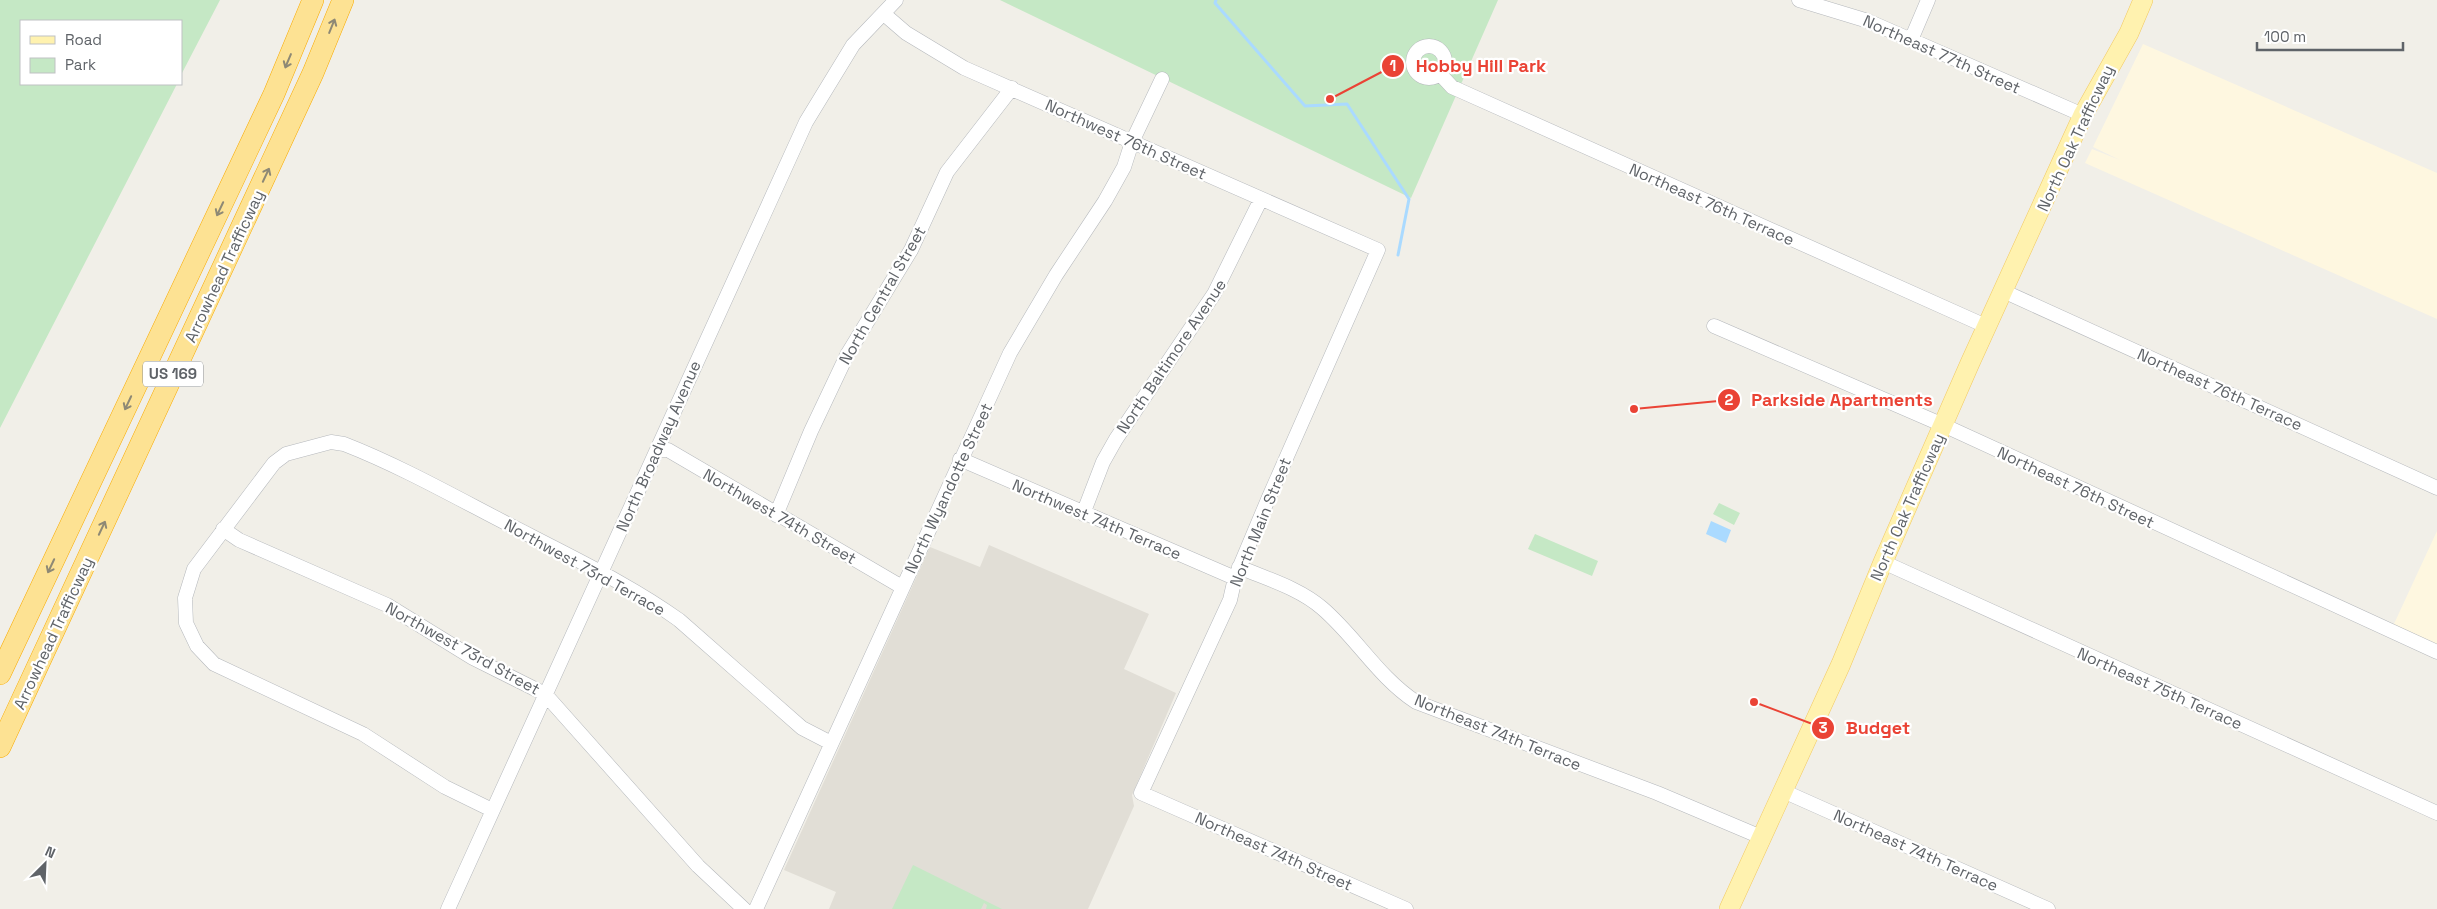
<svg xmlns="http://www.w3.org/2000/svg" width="2437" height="909" font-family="'Space Grotesk',sans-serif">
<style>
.commercial{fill:#fef7e0}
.education{fill:#e1ded6}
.green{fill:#c5e8c5}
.water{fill:#aadaff}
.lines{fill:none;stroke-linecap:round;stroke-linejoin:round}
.stream{stroke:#aadaff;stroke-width:3}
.minor-casing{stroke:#b5b8bc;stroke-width:15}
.major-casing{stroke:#f2c960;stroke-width:20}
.highway-casing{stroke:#f9ab00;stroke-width:22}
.minor{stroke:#fff;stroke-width:14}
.major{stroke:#fff2af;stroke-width:19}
.highway{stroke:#fde293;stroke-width:21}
.oneway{stroke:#8e8975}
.labels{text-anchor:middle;stroke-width:4.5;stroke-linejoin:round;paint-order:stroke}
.shield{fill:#fff;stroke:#8f9295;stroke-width:1}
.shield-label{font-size:15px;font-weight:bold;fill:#5f6368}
.street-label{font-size:16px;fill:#5f6368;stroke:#fff}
.leader{fill:none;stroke:#ea4335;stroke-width:2}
.callout-dot{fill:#ea4335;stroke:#fff;stroke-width:2}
.mark-label{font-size:15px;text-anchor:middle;font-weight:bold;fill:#fff}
.callout-label{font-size:18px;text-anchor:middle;font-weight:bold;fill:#ea4335;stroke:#fff;stroke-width:4.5;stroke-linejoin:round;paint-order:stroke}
</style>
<rect width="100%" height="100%" fill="#f1efe8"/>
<path class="commercial" d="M2143,44L2437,173V319L2085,163L2092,149L2120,160L2093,147Z
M2437,531V645L2393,626Z"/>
<path class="education" d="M989,545L1149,614L1124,669L1176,693L1132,795L1134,806L1088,909H829L836,892L784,870L930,547L980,567Z"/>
<path class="green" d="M0,0H220L181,75V21H21V84H177L0,428Z
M1000,0H1498L1411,198Z
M1719,503L1740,513L1734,525L1713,514Z
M1535,534L1598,561L1592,576L1528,549Z
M913,865L1002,909H986L987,905L984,903L981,909H892Z"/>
<path class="water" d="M1711,521L1731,530L1726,543L1706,534Z"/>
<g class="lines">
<path class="stream" d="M1216,0L1215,3L1305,106L1347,104L1409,199L1398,255"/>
<g class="minor-casing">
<path id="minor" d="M1799,0L1868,21L2083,115
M884,14L906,33L964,68L1378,250L1269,497L1235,578L1230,600L1141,793L1406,909
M1911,40L1928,0
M1413 62a16 16 0 1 1 32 0a16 16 0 1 1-32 0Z
M1440,74L1452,87L1988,327
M2003,291L2437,488
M1714,326L1943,425L2437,652
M657,450H668L902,587
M960,459L1235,578
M1083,514L1103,462L1116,439L1214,294L1261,199
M776,515L811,431L847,355L911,250L947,172L1012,88
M223,529L239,540L387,605L473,658L545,694L698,866L744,909
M1883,562L2437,813
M1239,567C1267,579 1299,588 1322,608C1356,637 1378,677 1416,702L1657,793L1761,837
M1783,791L2048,909
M492,810L445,787L363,734L214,664L197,646L186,623L185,598L194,569L274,463L286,454L331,442L344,444C408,469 469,505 531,536C581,562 633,587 679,620L802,728L831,743
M448,909L806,122L853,45L896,0
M756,909L1010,353L1056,275L1105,201L1124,167L1132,142L1162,79"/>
</g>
<g class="major-casing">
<path id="major" d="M1729,909L1841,664L1883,562L1970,363L2083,115L2129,33L2143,0"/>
</g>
<g class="highway-casing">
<path id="highway" d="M0,674L274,94L313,0
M0,747L313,73L343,0"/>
</g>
<use href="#minor" class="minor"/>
<use href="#major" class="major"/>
<use href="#highway" class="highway"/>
</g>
<defs><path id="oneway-shaft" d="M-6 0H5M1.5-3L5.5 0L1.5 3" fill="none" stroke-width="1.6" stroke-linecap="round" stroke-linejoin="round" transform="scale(1.25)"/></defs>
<g class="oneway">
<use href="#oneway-shaft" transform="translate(332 26) rotate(-68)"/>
<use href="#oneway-shaft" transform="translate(288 61) rotate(113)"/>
<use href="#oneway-shaft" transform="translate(266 175) rotate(-65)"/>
<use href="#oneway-shaft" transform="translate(220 209) rotate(115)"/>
<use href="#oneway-shaft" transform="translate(128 403) rotate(115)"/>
<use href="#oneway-shaft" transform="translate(102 528) rotate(-65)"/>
<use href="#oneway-shaft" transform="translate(51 566) rotate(115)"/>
</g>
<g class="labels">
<rect class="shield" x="143" y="361.5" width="60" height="25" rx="4"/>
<g class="shield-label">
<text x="173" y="379">US 169</text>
</g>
<g class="street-label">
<text transform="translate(1942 54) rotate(24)" y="6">Northeast 77th Street</text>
<text transform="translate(2075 138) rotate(-65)" y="6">North Oak Trafficway</text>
<text transform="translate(1126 139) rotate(24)" y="6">Northwest 76th Street</text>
<text transform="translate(1712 204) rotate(24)" y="6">Northeast 76th Terrace</text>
<text transform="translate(224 266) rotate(-65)" y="6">Arrowhead Trafficway</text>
<text transform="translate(882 295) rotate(-60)" y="6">North Central Street</text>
<text transform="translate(1171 356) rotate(-56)" y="6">North Baltimore Avenue</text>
<text transform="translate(2220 389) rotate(24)" y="6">Northeast 76th Terrace</text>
<text transform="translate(658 446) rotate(-66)" y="6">North Broadway Avenue</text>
<text transform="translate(2076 487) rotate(25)" y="6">Northeast 76th Street</text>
<text transform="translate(948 488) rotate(-65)" y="6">North Wyandotte Street</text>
<text transform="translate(1907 507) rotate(-66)" y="6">North Oak Trafficway</text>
<text transform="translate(780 516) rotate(30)" y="6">Northwest 74th Street</text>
<text transform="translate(1097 519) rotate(23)" y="6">Northwest 74th Terrace</text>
<text transform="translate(1260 522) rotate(-68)" y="6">North Main Street</text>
<text transform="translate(585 567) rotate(29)" y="6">Northwest 73rd Terrace</text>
<text transform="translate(53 633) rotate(-65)" y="6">Arrowhead Trafficway</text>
<text transform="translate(463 648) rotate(29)" y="6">Northwest 73rd Street</text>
<text transform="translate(2160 688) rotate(24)" y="6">Northeast 75th Terrace</text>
<text transform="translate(1498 732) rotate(22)" y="6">Northeast 74th Terrace</text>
<text transform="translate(1916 850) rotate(24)" y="6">Northeast 74th Terrace</text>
<text transform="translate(1274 851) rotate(24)" y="6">Northeast 74th Street</text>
</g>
</g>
<path class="leader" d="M1330 99L1393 66M1634 409L1729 400M1754 702L1823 728"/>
<g class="callout-dot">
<circle cx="1330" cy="99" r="5"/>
<circle cx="1634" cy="409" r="5"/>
<circle cx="1754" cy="702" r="5"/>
<circle cx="1393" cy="66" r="12"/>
<circle cx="1729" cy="400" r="12"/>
<circle cx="1823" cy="728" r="12"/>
</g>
<g class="mark-label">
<text x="1393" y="71">1</text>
<text x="1729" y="405">2</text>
<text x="1823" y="733">3</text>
</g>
<g class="callout-label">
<text x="1481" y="72">Hobby Hill Park</text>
<text x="1842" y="406">Parkside Apartments</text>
<text x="1878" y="734">Budget</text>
</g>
<rect x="20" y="20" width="162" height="65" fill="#ffffff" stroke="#bfc1c3"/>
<rect x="30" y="36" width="25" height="8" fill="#fff2af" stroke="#bfc1c3"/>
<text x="65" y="45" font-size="15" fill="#5f6368">Road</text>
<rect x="30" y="58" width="25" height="15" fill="#c5e8c5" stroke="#bfc1c3"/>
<text x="65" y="70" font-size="15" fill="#5f6368">Park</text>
<g transform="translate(45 864) rotate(24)" stroke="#ffffff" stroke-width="4" paint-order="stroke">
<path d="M0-4L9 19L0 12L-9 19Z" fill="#5f6368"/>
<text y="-8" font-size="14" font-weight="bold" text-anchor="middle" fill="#5f6368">N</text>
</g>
<path d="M2257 42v8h146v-8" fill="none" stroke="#5f6368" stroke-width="2.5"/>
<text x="2264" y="42" font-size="15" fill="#5f6368" stroke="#ffffff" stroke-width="4" paint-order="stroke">100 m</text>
</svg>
